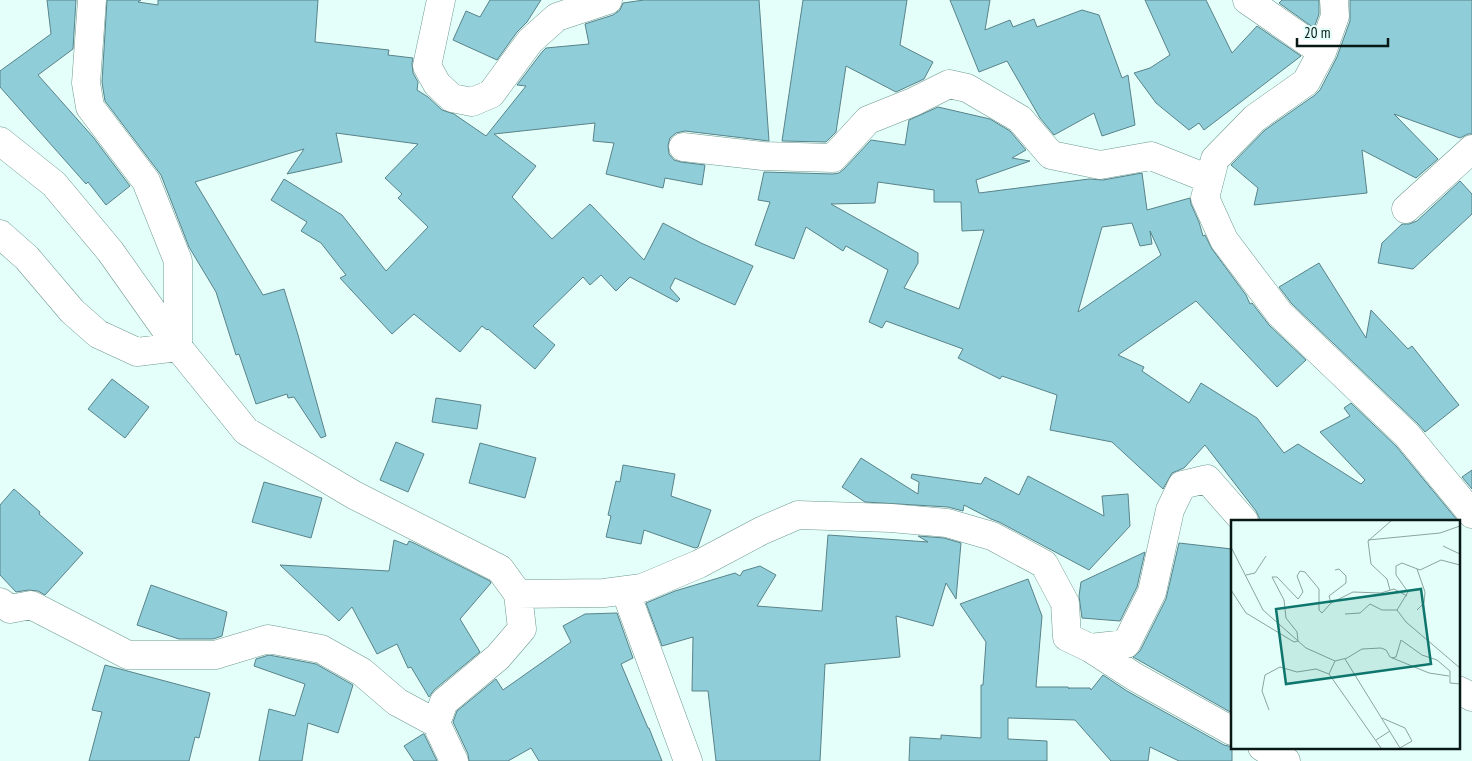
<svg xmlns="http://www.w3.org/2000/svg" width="1472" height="761" font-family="'PT Sans Narrow',sans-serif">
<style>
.building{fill:#8fcdd8;stroke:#59838a;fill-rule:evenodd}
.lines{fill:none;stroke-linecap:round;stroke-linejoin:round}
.minor-casing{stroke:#6f9991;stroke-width:29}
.minor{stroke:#fff;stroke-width:28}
.inset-road{fill:none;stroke:#8ca39e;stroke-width:1}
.view{fill:#0f766e;fill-opacity:0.15;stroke:#0f766e;stroke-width:2.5}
.inset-edge{fill:none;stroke:#071815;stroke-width:2.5}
</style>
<rect width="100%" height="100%" fill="#e4fff9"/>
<path class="building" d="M47,0H76L73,49L38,75L93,137L130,186L106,205L88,182L86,184L0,87V71L51,34Z
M107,0H141L138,2L158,5V0H318L315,42L389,50L388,55L413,58L412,63L413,73L418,82L417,90L428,97L442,110L454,114L486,136L526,86L517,85L542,52L546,48L589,44L585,24L613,15L620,10L623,3L644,0H759L769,141L685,131L676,133L670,138L668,145L669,154L674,160L681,162L705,165L702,185L665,178L663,188L606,174L614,143L593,141L595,123L494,134L536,166L512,197L552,239L590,204L644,260L663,223L701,243L753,266L735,305L675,278L670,288L680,299L677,302L630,277L616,291L601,275L590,285L583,277L533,326L555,345L535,369L488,329L487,330L482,326L460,352L414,314L392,334L340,278L346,275L321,243L301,231L307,222L271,200L284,179L342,215L386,271L428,227L398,198L402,194L385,178L418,144L336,133L342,162L287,174L304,149L195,182L263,295L284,289L298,335L326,436L321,438L294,397L288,398L287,394L256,404L239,354L236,355L216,292L189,247L161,175L105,101L102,82Z
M490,0H541L527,22L517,32L497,60L453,40L466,11L480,17Z
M803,0H907L900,45L933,62L924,79L896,92L846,66L836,132L826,142L782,141Z
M950,0H990L985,30L1010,20L1013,27L1034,19L1037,27L1082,10L1099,15L1122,78L1128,75L1135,125L1102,136L1094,113L1054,135L1040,118L1007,61L979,72Z
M1145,0H1206L1232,53L1257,26L1301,56L1204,130L1199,123L1189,130L1156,103L1134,73L1150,68L1170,55Z
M1282,0H1319V14L1314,28L1279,3Z
M1350,0H1472V134H1468L1460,138L1394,114L1438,159L1416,178L1362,150L1367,193L1254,205L1258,188L1231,165L1265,130L1315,95L1320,90L1337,57L1350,21Z
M938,107L990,119L1010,131L1026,150L1012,158L1030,161L976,180L979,193L1089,179L1103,180L1142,173L1147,210L1190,198L1191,204L1199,222L1203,236L1205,235L1212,249L1246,295L1250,304L1252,303L1269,325L1306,360L1277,387L1196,301L1118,355L1144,367L1142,371L1189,403L1201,383L1257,418L1284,453L1298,444L1361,484L1365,480L1320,432L1350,416L1344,408L1351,403L1396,446L1458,521H1259V517L1256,511L1205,445L1184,468L1172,473L1163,489L1112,442L1050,430L1057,395L1002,376L1000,379L958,358L963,349L886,321L882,328L869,322L888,270L846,246L843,251L806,227L794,259L755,245L770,202L758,200L764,172L833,174L839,173L844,169L871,140L905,145L909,120ZM878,182L934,190V202H961L962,231L984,230L959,309L904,288L918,263V253L831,204L875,203ZM1132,223L1140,246L1152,244L1150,231L1161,255L1078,312L1102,227Z
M1460,181L1472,194V214L1413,269L1378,263L1382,243L1402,224H1409L1417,221Z
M1319,263L1366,338L1371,310L1408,349L1412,346L1459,405L1425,432L1418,424L1292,304L1279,287Z
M112,379L149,407L125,438L88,409Z
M436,398L481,405L477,429L432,422Z
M396,442L424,454L408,492L380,480Z
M480,443L536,458L525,498L469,483Z
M861,458L918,494L919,482L911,478L912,474L981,484L985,477L1019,495L1028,476L1104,516L1102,496L1128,494L1130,526L1089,570L999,522L991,519L964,505L963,511L948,507L865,502L842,487Z
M623,465L675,474L671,496L711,510L698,547L695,548L644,530L641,544L606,537L611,516L608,515L616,481L620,482Z
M1472,470V489L1462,477Z
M264,482L322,498L311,538L252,522Z
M14,489L40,512L39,514L83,553L45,595L38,591L29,590L16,592L0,575V505Z
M828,535L928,542L918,536L944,538L961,543L956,599L946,583L933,626L896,616L900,657L825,664L820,761H716L708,691H692L693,637L662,646L646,603L675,591L735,573L740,576L743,571L760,566L776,575L757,606L822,611Z
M394,540L407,545L409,541L414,543L490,581L491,583L460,619L480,652L434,690L429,697L411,667L408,668L397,644L377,654L352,607L339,621L280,565L389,571Z
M1179,543L1232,549V713L1133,657L1140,651L1166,599Z
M1145,552L1137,587L1120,621L1082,618L1079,596L1081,582Z
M1028,579L1042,616L1036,687H1068L1069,689V688H1090L1091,690L1103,675L1127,691L1224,745L1232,747V761H1179L1150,747L1148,761H1111L1075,720L1008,718V739L1047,741V761H909L910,737L941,739V735L981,738V685H983L986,642L960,604Z
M151,585L227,612L222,636L213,639H179L137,625Z
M617,613L633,658L621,664L648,728H649L662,761H539L531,748L508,761H469L468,754L453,722L457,711L496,679L503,690L571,642L563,626L585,614Z
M269,655L316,664L353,685L338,733L308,723L302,761H259L269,709L295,716L305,684L254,666L256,659Z
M105,665L210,693L199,738L195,737L189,761H89L102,712L92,710Z
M423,734H424L437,761H414L404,746Z"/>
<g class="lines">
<g class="minor-casing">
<path id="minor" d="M441,0L427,66L437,84L452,98L472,102L491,94L530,41L557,17L608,0
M1247,0L1322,52
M1334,0L1335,16L1322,52L1306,82L1255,118L1215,159L1205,198L1224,240L1280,314L1407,435L1472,514
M0,141L54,184L110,251L178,347L246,431L354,495L500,569L518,594L522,629L498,657L444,702L436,723
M683,147L763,156L833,158L868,120L913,102L949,84L967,88L1020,119L1051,155L1100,165L1151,156L1209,179
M1406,209L1472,149
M0,234L27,258L72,311L98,334L137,352L178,347V261L146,181L90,107L86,83L92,0
M625,590L688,761
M518,594L604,593L642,588L699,564L761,531L798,515L891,518L947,523L992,536L1044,564L1065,603L1067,637L1090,648L1135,677L1232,731
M0,602L10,609L31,605L128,655H215L268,639L321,649L362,672L397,702L436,723L454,761
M1090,648L1126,644L1152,592L1170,510L1182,485L1207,479L1244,521
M1458,690L1472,697
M1262,747L1286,761"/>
</g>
<use href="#minor" class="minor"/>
</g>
<g transform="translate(1231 520)">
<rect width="229" height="229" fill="#e4fff9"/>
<path class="inset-road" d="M137,20L209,13L229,6M212,26L229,34M0,27L32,90L75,128L104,141L98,154M186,49L194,72L193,83L186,90M15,55L24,53L35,36M0,70L15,93L63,122L67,121L66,112L55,98L53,80L41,57H46L67,79L72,72L66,56L69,51L74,52L88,69V90L91,93L100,83L122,72L150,73L163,69L176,76M159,70L156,59L140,44L137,21L160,1M100,83L98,76L115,63V56L108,49L104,50M166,90L177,72L165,55V46L171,43L189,50L210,40L229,45M166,90L175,102L229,148M114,94L129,93L139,84L151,90H166M161,138L165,137L170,120L191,135L206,140L219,151V163L229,164M114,139L169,228M104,141L116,138L131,129L150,128L155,130L159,137L198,153L218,156M38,190L31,171L34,155L49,147L66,152L85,149L98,154L150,228M151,198L174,208L181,221L169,228M145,220L159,211"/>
<path class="view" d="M190,69L200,144L55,164L45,89Z"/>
<rect width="229" height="229" class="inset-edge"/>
</g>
<path d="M1297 38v8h91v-8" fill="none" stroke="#071815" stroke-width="2.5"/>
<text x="1304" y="38" font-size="15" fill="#071815" stroke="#e4fff9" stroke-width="4" paint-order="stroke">20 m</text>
</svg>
